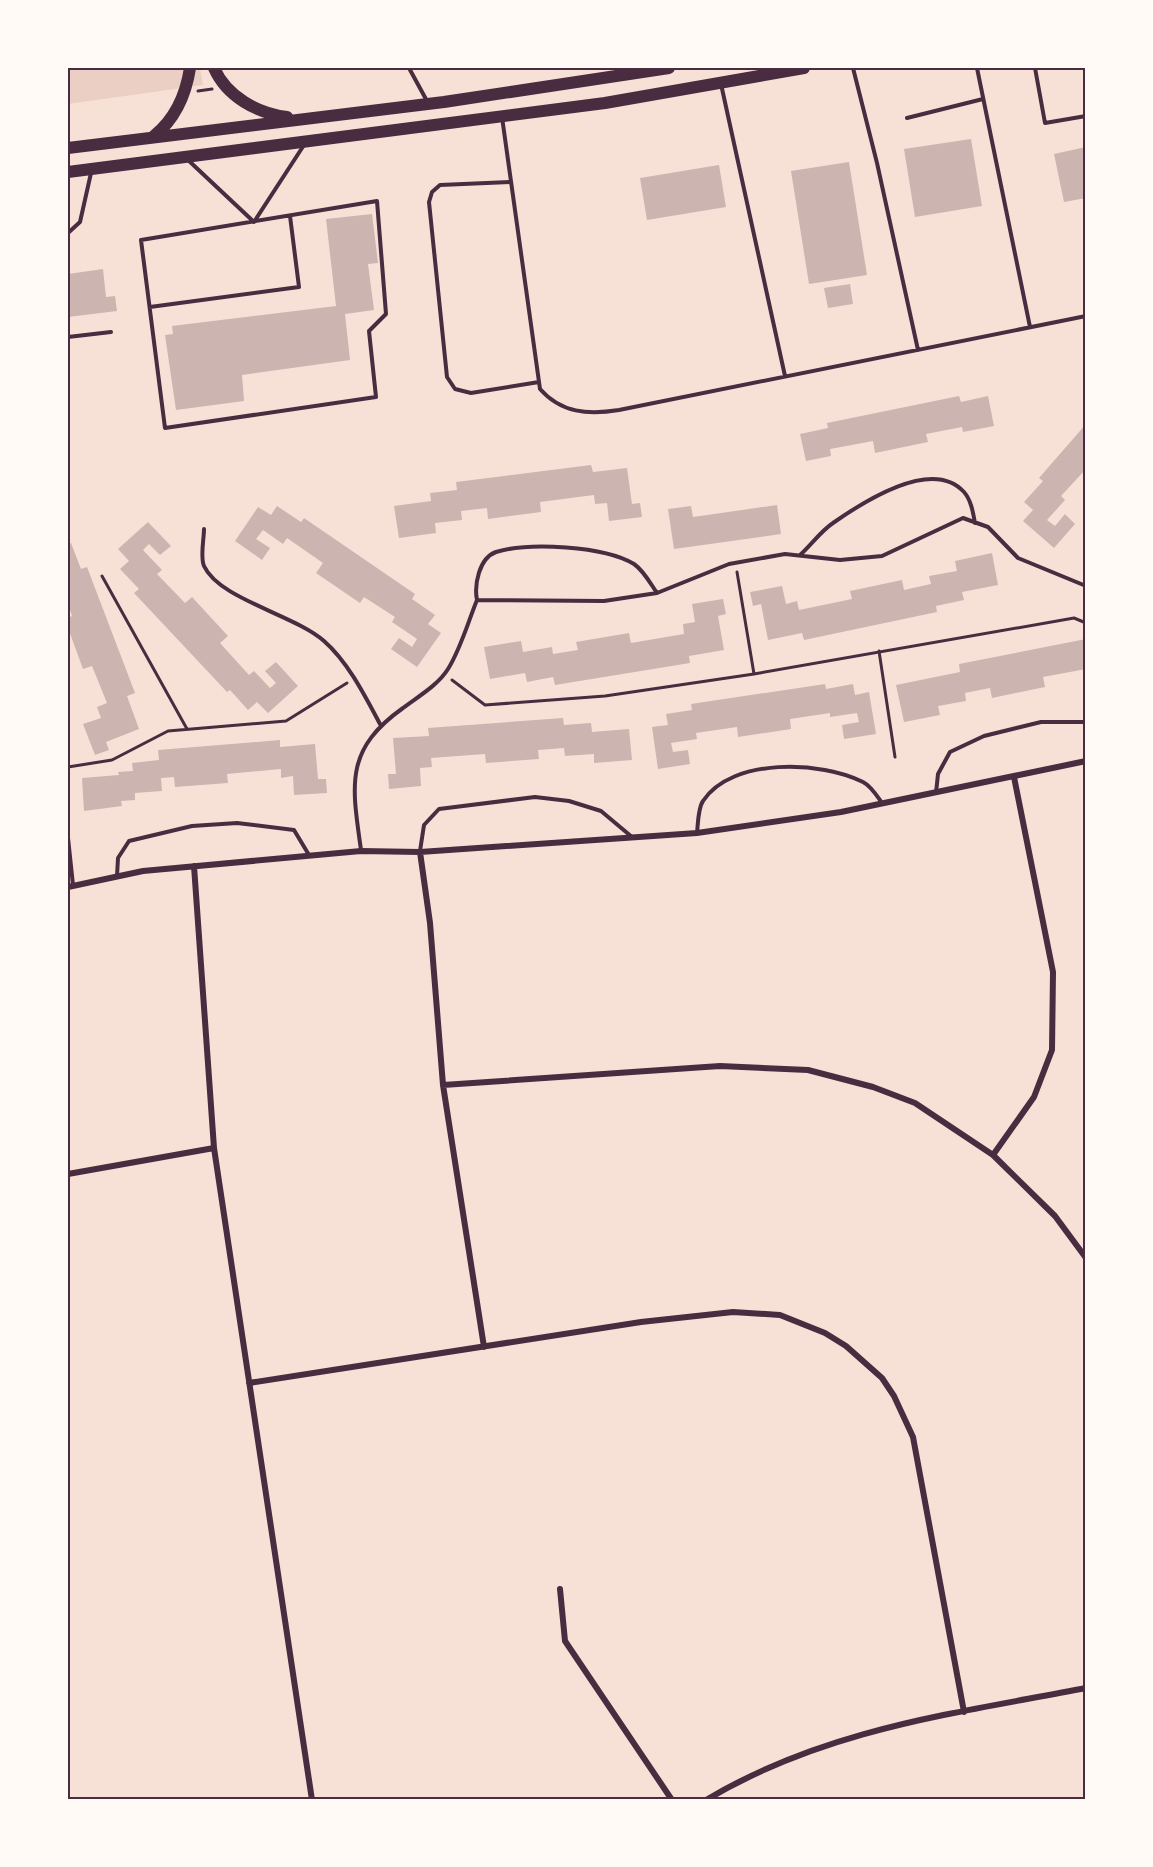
<svg xmlns="http://www.w3.org/2000/svg" width="1153" height="1867" font-family="Inter,sans-serif">
<style>
.green{fill:#ebcfc5}
.building{fill:#ccb4b1}
.lines{fill:none;stroke-linecap:round;stroke-linejoin:round}
.path{stroke:#4a2c40;stroke-width:3}
.service{stroke:#4a2c40;stroke-width:4}
.minor{stroke:#4a2c40;stroke-width:6}
.trunk{stroke:#4a2c40;stroke-width:12}
.neatline{fill:none;stroke:#4a2c40;stroke-width:2}
</style>
<rect width="100%" height="100%" fill="#f7e1d7"/>
<path class="green" d="M68,68H200L203,85L68,104Z"/>
<path class="building" d="M971,139L982,206L915,217L904,149Z
M1086,147V198L1064,202L1054,154Z
M849,162L867,275L809,284L791,171Z
M719,165L726,207L647,220L640,178Z
M372,214L378,263L368,264L374,310L345,314L350,360L242,375L244,401L176,410L165,335L173,334L172,326L336,306L326,219Z
M103,269L106,297L115,296L117,311L68,317V274Z
M850,284L853,304L828,308L824,288Z
M959,396L961,402L988,396L994,426L963,432L962,427L926,434L928,442L875,453L873,441L830,449L831,456L806,461L800,434L828,428L827,423Z
M1086,424V469L1061,496L1065,500L1047,520L1055,526L1065,514L1075,524L1054,548L1023,521L1033,510L1024,502L1043,481L1039,478Z
M591,465L593,472L627,468L632,504L640,503L642,517L609,521L607,503L595,504L594,495L540,502L541,512L488,519L487,508L461,511L462,520L435,523L436,533L399,538L394,506L431,501L430,493L457,490L456,482Z
M777,505L781,534L674,549L668,509L691,506L693,517Z
M277,506L301,522L304,518L415,594L412,599L435,615L428,624L441,633L417,667L391,649L399,638L412,647L417,639L392,622L395,617L364,597L360,603L316,573L323,563L287,538L283,544L263,530L256,539L270,548L262,560L235,541L258,507L271,515Z
M148,522L171,546L160,555L149,544L143,550L162,570L157,574L185,603L192,597L228,636L220,643L249,675L254,671L270,688L276,683L265,671L276,662L298,686L268,713L257,702L248,710L230,690L227,692L134,593L139,589L120,569L129,561L118,549Z
M71,543L81,569L87,567L135,693L127,696L139,729L106,742L109,750L95,755L83,724L101,718L97,707L107,703L92,666L83,669L68,628V618L72,616L68,603V544Z
M992,553L998,585L962,592L964,600L936,606L937,612L804,640L802,633L768,640L761,604L753,606L750,592L782,586L786,604L797,601L799,610L852,599L850,591L902,580L904,590L931,584L929,576L957,571L955,561Z
M723,599L726,614L718,616L724,650L689,656L690,663L555,685L553,677L527,682L525,673L490,679L484,647L521,641L523,652L552,647L553,654L578,650L576,642L629,633L631,643L684,634L683,624L695,622L692,604Z
M1086,639V669L1043,677L1045,687L992,698L990,688L965,693L966,701L938,706L940,715L904,722L896,685L960,672L959,664Z
M825,684L826,689L853,684L855,695L869,692L876,734L844,739L842,725L859,722L857,713L830,717V713L790,719L791,729L738,737L737,727L696,733L697,739L671,743L673,752L688,750L690,764L658,769L652,727L668,725L666,714L692,710L691,704Z
M563,718L564,725L591,723L592,732L629,729L632,760L594,763V754L565,756L564,748L538,750L539,759L486,763L485,754L431,758L432,767L420,768L421,786L389,789L388,774H396L393,738L429,736L428,728Z
M280,740V747L315,744L318,779H326L327,793L294,795L293,776L281,778V769L227,774L228,783L175,787L174,777L161,778L162,791L135,793V800L121,801L122,806L84,811L82,778L119,775L118,772L133,771L132,763L159,760L158,750Z"/>
<g class="lines">
<path class="path" d="M198,91L212,89
M737,572L754,674
M102,576L187,729
M879,651L895,757
M452,680L485,705L605,696L754,674L1074,618L1086,623
M68,767L112,760L168,731L286,721L347,683"/>
<path class="service" d="M409,68L427,101
M853,68L877,163L918,350
M977,68L1030,327
M1035,68L1045,123L1086,116
M721,84L785,376
M502,117L540,389C561,413 588,415 619,410L1086,316
M907,118L983,99
M188,160L254,222
M511,182L440,185L432,192L429,202L447,377L455,389L471,393L539,382
M377,201L386,314L369,331L376,397L165,428L141,240Z
M254,222L304,145
M68,233L80,222L91,173
M150,307L299,287L290,216
M68,337L111,332
M204,529C204,539 200,557 204,566C219,599 295,615 324,641C348,662 365,696 380,724
M800,555C811,545 821,531 833,523C863,502 932,457 964,492C971,500 973,512 975,523
M477,600C474,585 479,558 496,552C529,542 604,546 634,564C644,571 650,583 657,593
M936,793L938,774L950,752L984,736L1041,722H1086
M697,833C698,824 698,808 703,801C732,757 822,761 863,782C871,786 877,796 882,803
M68,838L73,885
M361,850C352,785 344,750 403,708C419,696 438,685 448,669C461,648 468,622 477,600L604,601L657,593L729,564L785,554L840,560L882,556L963,518L988,527L1018,558L1086,586
M420,851L424,825L439,809L535,797L569,801L601,811L632,837
M117,876L118,858L129,841L192,826L237,823L294,830L309,855"/>
<path class="minor" d="M420,852L430,923L443,1085L484,1347
M194,866L214,1148L312,1800
M68,887L143,871L361,851L420,852L697,833L841,812L1086,761
M443,1085L720,1066L808,1070L873,1087L915,1103L993,1155L1055,1216L1086,1258
M993,1155L1034,1097L1052,1050L1053,972L1014,777
M68,1174L214,1148
M249,1383L641,1322L733,1312L780,1315L825,1333L846,1346L882,1378L894,1396L913,1437L964,1712
M560,1589L565,1641L672,1800
M706,1800C825,1729 952,1714 1086,1688"/>
<path class="trunk" d="M214,68C227,97 257,113 287,117
M154,136C175,119 186,94 190,68
M68,148L444,102L669,68
M68,172L605,103L804,68"/>
</g>
<rect width="1153" height="1867" fill="none" stroke="#fffaf5" stroke-width="138"/>
<rect x="69" y="69" width="1015" height="1729" class="neatline"/>
</svg>
